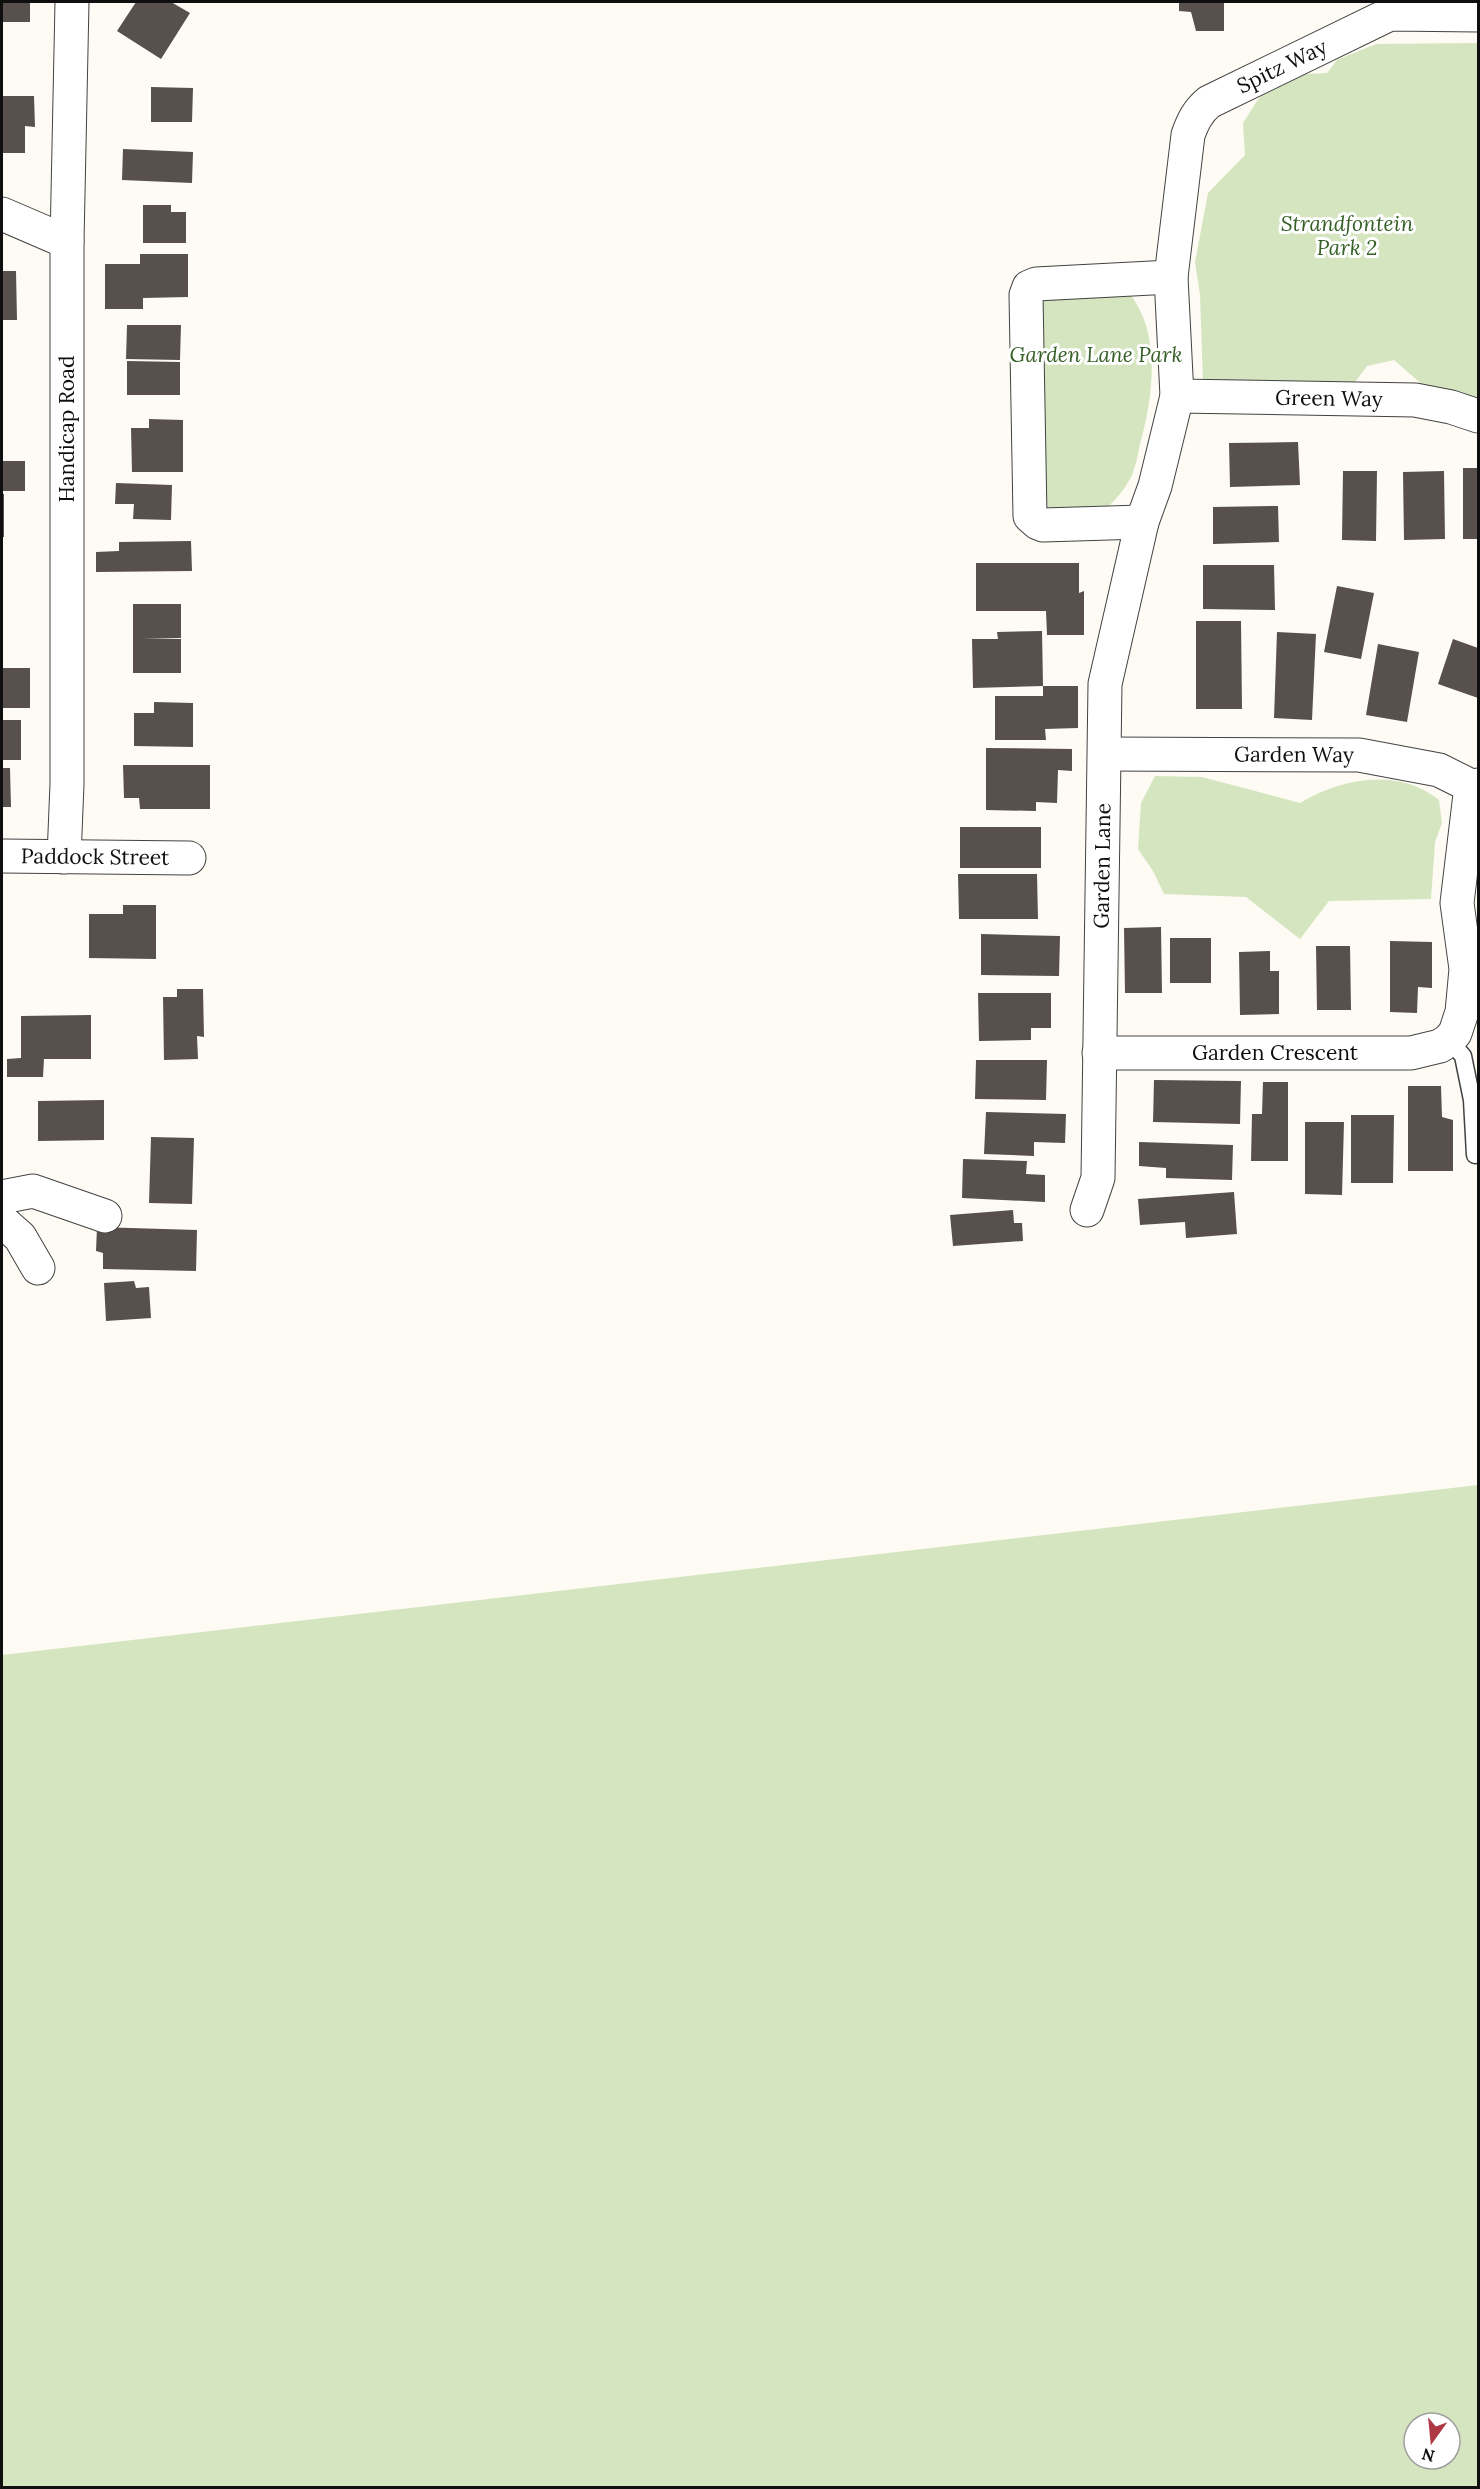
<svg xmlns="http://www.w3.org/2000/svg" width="1480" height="2489" font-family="Lora,serif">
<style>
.green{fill:#d5e5c0;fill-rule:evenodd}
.building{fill:#57504d}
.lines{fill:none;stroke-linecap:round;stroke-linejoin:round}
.service-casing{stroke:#424242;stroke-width:19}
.minor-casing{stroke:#424242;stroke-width:35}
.service{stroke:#fff;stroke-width:16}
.minor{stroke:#fff;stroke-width:33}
.labels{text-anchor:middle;stroke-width:6;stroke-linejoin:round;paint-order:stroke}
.street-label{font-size:21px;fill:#0f0f0f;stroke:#fff}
.park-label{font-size:21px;font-style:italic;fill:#366027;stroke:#fff}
</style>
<rect width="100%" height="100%" fill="#fdfbf3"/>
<path class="green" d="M1478,43V400L1426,388L1394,360L1367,366L1353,385L1203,382L1200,295L1195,262L1208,193L1245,155L1243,123L1266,87L1305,74L1327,73L1337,60L1376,44Z
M1129,293C1162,334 1153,396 1140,444C1138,454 1136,465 1132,475C1125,490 1115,500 1104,511L1049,512L1041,506L1040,304L1043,295Z
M1155,776L1202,777L1300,803C1341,778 1399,767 1439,800L1442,823L1435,842L1431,899L1329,901L1300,939L1246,897L1164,894L1153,871L1138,849L1141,803Z
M1478,1485V2487H2V1655ZM1414,2423H1450V2459H1414Z"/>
<path class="building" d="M2,2H30V22H2Z
M136,2H171L190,13L161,59L117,31Z
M1179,2H1224V31H1196L1191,12L1179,11Z
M151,87L193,88L192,122H151Z
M2,96H34L35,127L25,126V153H2Z
M123,149L193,152L192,183L122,180Z
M143,205H171V212H186V243H143Z
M140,254H188V297L143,298V309H105V264H140Z
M2,271H16L17,320H2Z
M127,325H181L180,360L126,359Z
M127,361L180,362V395H127Z
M149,419L183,420V472H132L131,428H149Z
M1298,442L1300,485L1230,487L1229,443Z
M2,461H25V491H2Z
M1463,468H1478V539H1463Z
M1343,471H1377L1376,541L1342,540Z
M1444,471L1445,539L1404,540L1403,472Z
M116,483L172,485L171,520L133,519L134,504H115Z
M2,494H4V537H2Z
M1278,506L1279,542L1213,544V507Z
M191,541L192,571L96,572V552L119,551V542Z
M976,563H1079V593L1084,591V635H1047L1046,611H976Z
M1203,565H1274L1275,610L1203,609Z
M1337,586L1374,593L1361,659L1324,652Z
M133,604H181V638L143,639H181V673H133Z
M1196,621H1241L1242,709H1196Z
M1042,631L1043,686L973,688L972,639H998L997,632Z
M1277,632L1316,634L1312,720L1274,718Z
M1453,639L1478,648V698L1438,684Z
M1378,644L1419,652L1407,722L1366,715Z
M2,668H30V708H2Z
M1043,686H1078V728L1045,729L1046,740H995V696H1043Z
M154,702L193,703V747L134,746V713H154Z
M2,720H21V760H2Z
M986,748L1072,749V771L1058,770L1057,803L1036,802V811L986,810Z
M123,765H210V809H140L139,798H124Z
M2,768H10L11,807H2Z
M960,827H1041V868H960Z
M958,874H1037L1038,919H959Z
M123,905H156V959L89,958V914H123Z
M1161,927L1162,993H1125L1124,928Z
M981,934L1060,936L1059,976L981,975Z
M1170,938H1211V983H1170Z
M1390,941L1432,942V988L1418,987L1417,1013L1390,1012Z
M1316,946H1350L1351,1010H1317Z
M1270,951V971H1279V1014L1240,1015L1239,952Z
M177,989H203L204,1037L197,1036L198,1059L164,1060L163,997H177Z
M978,993H1051V1028H1031V1040L979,1041Z
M91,1015V1059H44L43,1077H7V1059L21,1058V1016Z
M976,1060H1047L1046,1100L975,1099Z
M1154,1080L1241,1081L1240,1124L1153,1122Z
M1263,1082H1288V1161H1251L1252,1114H1262Z
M1408,1086H1441L1442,1117L1453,1120V1171H1408Z
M104,1100V1140L38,1141V1101Z
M986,1112L1066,1114L1065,1143L1034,1142V1156L984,1154Z
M1351,1115H1394L1393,1183H1351Z
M1305,1122H1344L1342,1195L1305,1194Z
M151,1137L194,1138L192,1204L149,1203Z
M1139,1142L1233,1145L1232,1180L1166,1178V1168L1139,1166Z
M963,1159L1027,1161L1026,1174L1045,1175V1202L962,1198Z
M1234,1192L1237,1234L1186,1238L1185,1222L1140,1225L1138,1199Z
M1013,1210L1014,1223H1022L1023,1241L953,1246L950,1215Z
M97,1227L197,1230L196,1271L103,1269V1253L96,1251Z
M134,1281L136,1288L149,1287L151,1318L106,1321L104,1283Z"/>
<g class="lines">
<g class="service-casing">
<path id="service" d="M1449,1040L1463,1056L1472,1100L1475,1155"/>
</g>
<g class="minor-casing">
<g id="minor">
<path d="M2,214L67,242"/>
<path id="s1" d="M1177,396L1415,400L1451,407L1478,416"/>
<path d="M1142,522L1043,525L1038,523L1030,516L1026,295L1029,287L1036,284L1171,277"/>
<path id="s2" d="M1105,754L1359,755L1439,770L1471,786L1478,785"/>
<path id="s3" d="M2,856L189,858"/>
<path d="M64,857L67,784V242L72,2"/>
<path id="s4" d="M1099,1053H1411L1440,1046L1449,1040L1455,1033L1462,1012L1466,969L1457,903L1471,786"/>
<path d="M2,1197L33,1191L105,1216"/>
<path id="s5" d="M1087,1210L1098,1178L1105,684L1142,522L1155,486L1177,396L1171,277L1188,135C1193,121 1198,111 1209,102L1390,14L1478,15"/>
<path d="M2,1221L20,1237L38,1268"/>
</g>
</g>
<use href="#service" class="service"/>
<use href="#minor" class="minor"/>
</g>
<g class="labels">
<g class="street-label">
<text dy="7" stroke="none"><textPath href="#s5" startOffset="1208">Spitz Way</textPath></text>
<text dy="7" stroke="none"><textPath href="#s1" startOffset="152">Green Way</textPath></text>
<text transform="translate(67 429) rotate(-90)" y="7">Handicap Road</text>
<text dy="7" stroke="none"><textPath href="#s2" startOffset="189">Garden Way</textPath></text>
<text dy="7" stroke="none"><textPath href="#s3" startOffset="93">Paddock Street</textPath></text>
<text dy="7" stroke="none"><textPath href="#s5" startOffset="346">Garden Lane</textPath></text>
<text dy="7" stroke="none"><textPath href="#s4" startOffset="176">Garden Crescent</textPath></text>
</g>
<g class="park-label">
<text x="1347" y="231">Strandfontein<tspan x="1347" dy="24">Park 2</tspan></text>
<text x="1096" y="362">Garden Lane Park</text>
</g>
</g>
<rect width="1480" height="2489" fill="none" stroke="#0f0f0f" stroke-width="6"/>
<g transform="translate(1432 2441) rotate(195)"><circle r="28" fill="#ffffff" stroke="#9f9f9f" stroke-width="1.5"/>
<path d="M0-4.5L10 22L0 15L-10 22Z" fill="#af3845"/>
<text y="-9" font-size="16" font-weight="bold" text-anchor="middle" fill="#0f0f0f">N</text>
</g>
</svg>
